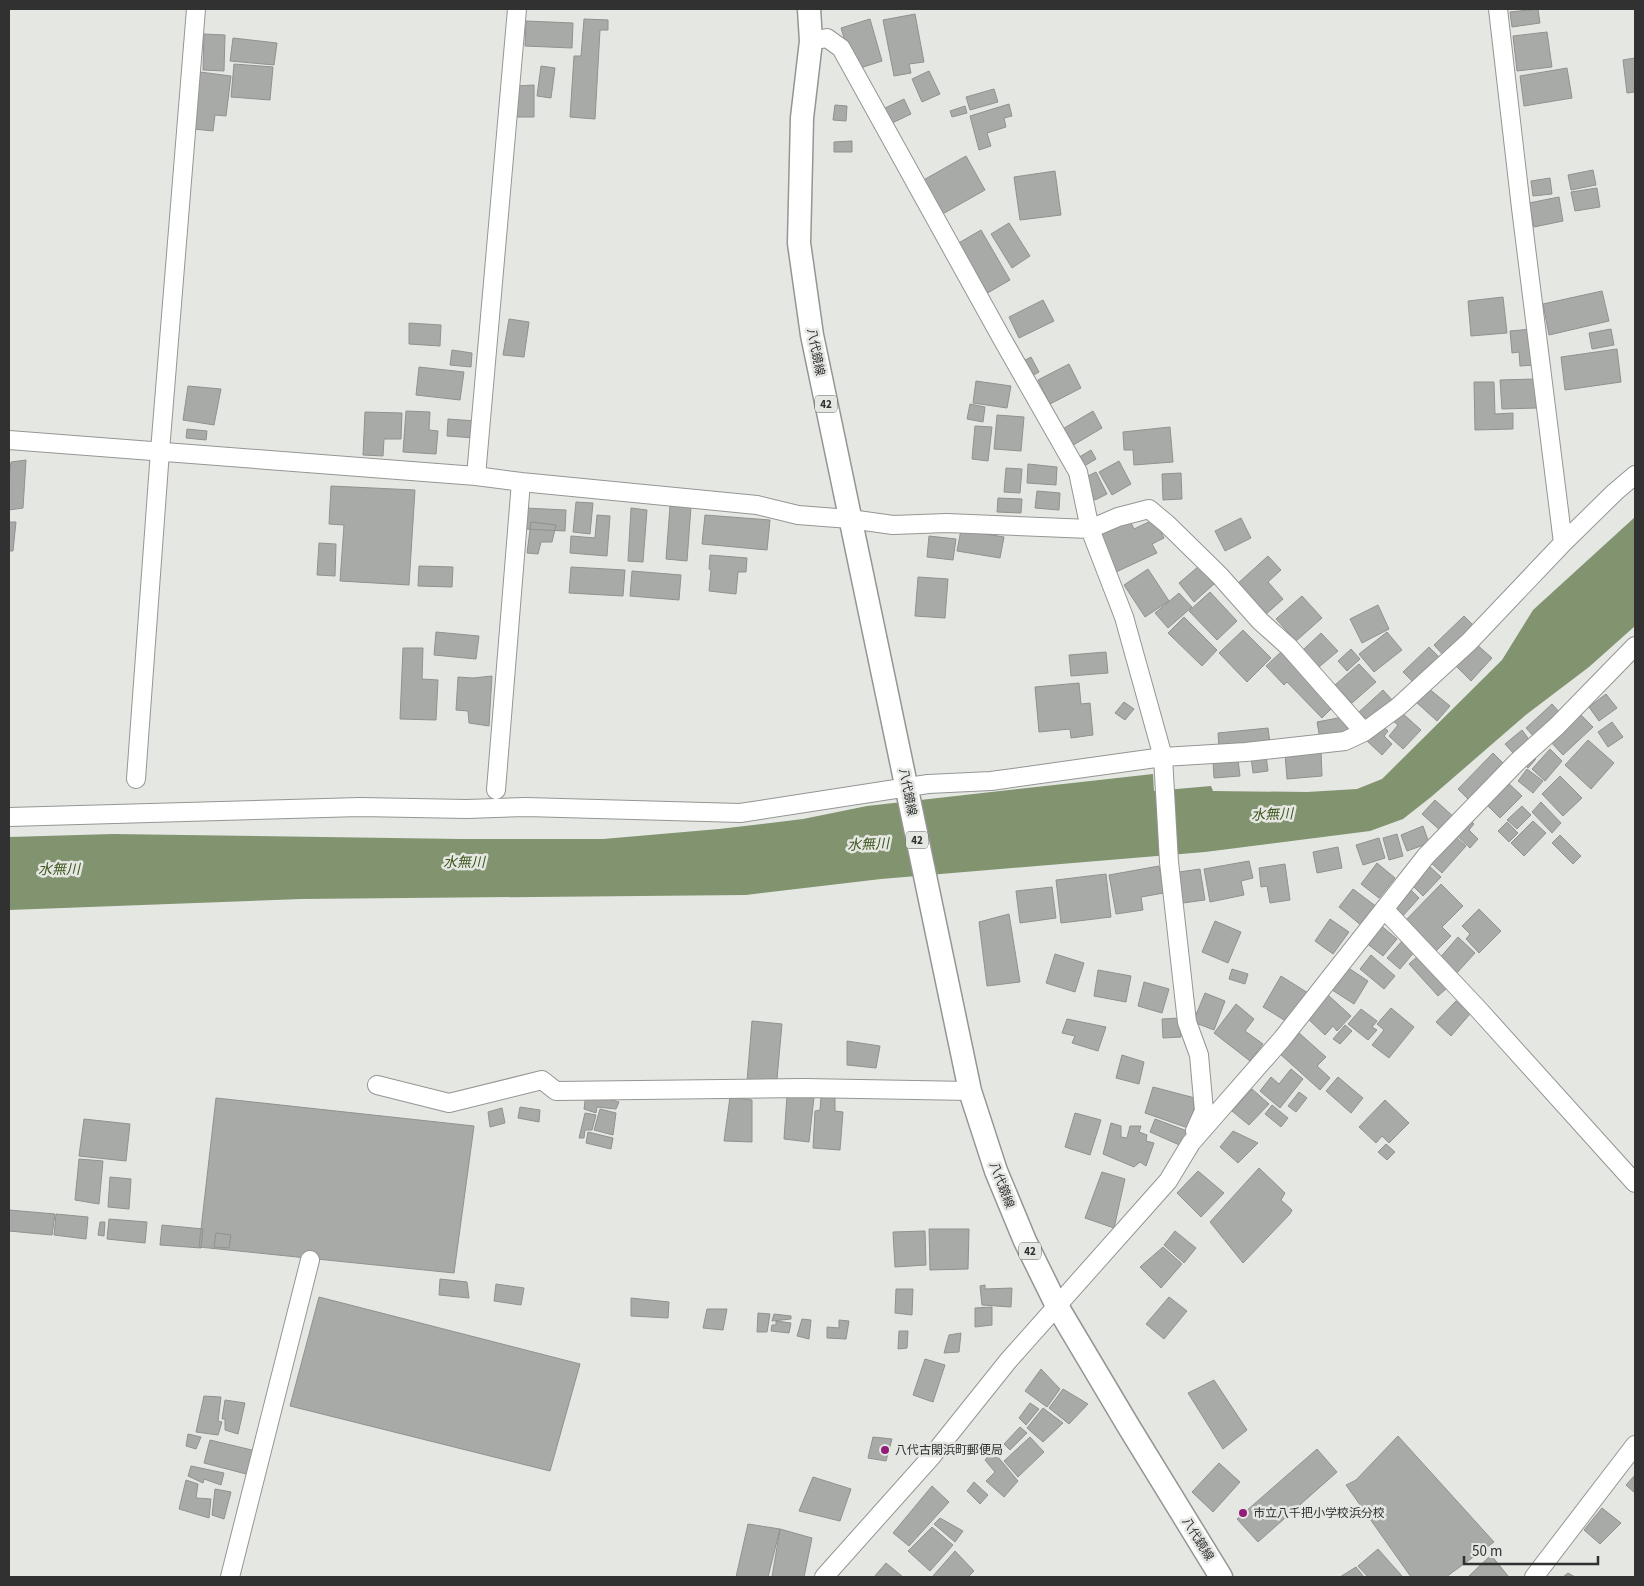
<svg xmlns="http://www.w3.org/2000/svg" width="1644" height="1586" font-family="'Source Sans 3','Noto Sans JP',sans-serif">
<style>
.water{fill:#81936f}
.building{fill:#a8aaa7;stroke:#90928f}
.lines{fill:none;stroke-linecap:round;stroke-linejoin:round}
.minor-casing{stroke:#949693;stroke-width:20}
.major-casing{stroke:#949693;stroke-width:25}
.minor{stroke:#fff;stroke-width:18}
.major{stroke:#fff;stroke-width:22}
.poi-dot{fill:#931c79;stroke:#e5e7e3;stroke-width:2}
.labels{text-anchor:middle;stroke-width:5;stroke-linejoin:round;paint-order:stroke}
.shield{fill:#e5e7e3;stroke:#666866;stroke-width:1}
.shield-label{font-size:11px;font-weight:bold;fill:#303130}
.street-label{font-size:12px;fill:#303130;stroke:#e5e7e3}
.poi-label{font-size:12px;fill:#303130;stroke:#e5e7e3;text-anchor:start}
.water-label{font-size:14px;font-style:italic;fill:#40571f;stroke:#e5e7e3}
</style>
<rect width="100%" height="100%" fill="#e5e7e3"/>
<path class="water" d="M1635,517V626L1589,667L1527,714L1431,797L1403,819L1370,831L1205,852L881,879L746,895L301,899L9,910V837L113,834L461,839H603L719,829L803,819L867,806L1153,774L1154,791L1211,786L1213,791L1307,792L1357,789L1382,779L1502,660L1533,610Z"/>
<path class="building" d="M1538,9L1540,23L1512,27L1510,12Z
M915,14L924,62L909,64L911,73L894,76L883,20Z
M584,19L608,20V30H600L595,119L570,117L574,56H581Z
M870,19L882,61L854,70L841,28Z
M526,21L573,23L572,48L525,46Z
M1547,32L1552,67L1517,71L1513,36Z
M204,34L225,35L224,71L203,70Z
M233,38L277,43L274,65L230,61Z
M1635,58V92L1627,93L1623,60Z
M234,64L273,67L270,100L231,97Z
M541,66L555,68L551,98L537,96Z
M1567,68L1572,98L1524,106L1520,76Z
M929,71L940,94L922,102L912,79Z
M200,72L231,76L226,116L215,115L213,131L194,129Z
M534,85V117H516V86Z
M994,89L998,102L970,110L966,97Z
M904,99L911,114L888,125L881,110Z
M1009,104L1012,116L1004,118L1006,127L987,133L991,146L979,150L970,116Z
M835,105L847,106L846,121L833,120Z
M965,106L967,113L952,117L950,111Z
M852,141V152H834V142Z
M966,156L985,190L939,216L920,182Z
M1593,170L1596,185L1571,190L1568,175Z
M1055,171L1061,215L1020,220L1014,177Z
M1550,178L1552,194L1533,196L1531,181Z
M1597,188L1600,207L1575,211L1571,192Z
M1559,197L1563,221L1534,227L1529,203Z
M1009,223L1030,256L1012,268L991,234Z
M981,230L1010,280L979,298L950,248Z
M1602,291L1609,321L1549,335L1543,304Z
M1503,297L1507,333L1471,336L1468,301Z
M1043,300L1054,321L1019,338L1009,317Z
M509,319L529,322L524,357L503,355Z
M409,323L441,325L440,346L409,344Z
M1533,329L1536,365L1520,366L1519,352L1512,353L1510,331Z
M1611,329L1614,345L1592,349L1589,333Z
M1617,349L1621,382L1565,390L1561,357Z
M452,350L472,353L471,367L450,365Z
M1031,357L1039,372L1026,379L1018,364Z
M1069,364L1081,388L1050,404L1038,380Z
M419,367L464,372L460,400L416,395Z
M1535,379L1537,408L1502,409L1500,380Z
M976,381L1011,386L1007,408L973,403Z
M1474,382H1494L1495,414L1513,413V429L1475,430Z
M188,386L221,389L214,425L183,420Z
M970,404L985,407L983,422L967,419Z
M406,411L430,412L429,430L438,431L436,454L403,452Z
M1093,411L1102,428L1070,447L1061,430Z
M365,412L402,413L401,439H384L383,456L363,455Z
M997,415L1024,417L1021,451L994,449Z
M448,419L476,421L475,438L447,436Z
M975,426L992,427L988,461L972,459Z
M1170,427L1173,462L1134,465L1133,450H1124L1123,432Z
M187,429L207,431L206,440L186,438Z
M1091,450L1096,459L1081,468L1076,459Z
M26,460L23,508L9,510V478L11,462Z
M1119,461L1131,484L1112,495L1099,472Z
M1028,464L1057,467L1056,485L1027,483Z
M1006,468L1022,469L1020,493L1004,492Z
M1096,472L1107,494L1095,500L1084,478Z
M1181,473L1182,499L1163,500L1162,474Z
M331,486L415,490L409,585L340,581L344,525L329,524Z
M1037,491L1060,493L1059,510L1035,508Z
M998,498L1022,499L1021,513L997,512Z
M576,502L593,503L590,534L573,532Z
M670,506L691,507L687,561L666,559Z
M525,508L566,510L565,531L524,529Z
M631,508L647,510L643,562L628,561Z
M597,515L610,516L607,556L570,553L571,536L595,538Z
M705,515L770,520L767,550L702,544Z
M1241,518L1251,538L1225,551L1215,531Z
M1129,519L1134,529L1155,519L1164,538L1152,544L1157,553L1116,572L1098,533Z
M9,522H16L13,551H9Z
M531,522L556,525L552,542H541L538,554L527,553Z
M961,530L1004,537L1000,558L957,551Z
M929,536L956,539L953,560L927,557Z
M319,543L336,544L335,576L317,575Z
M710,555L747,558L746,572H738L736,594L709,591L711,570L709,569Z
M1268,556L1281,570L1268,582L1283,599L1264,616L1236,585Z
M419,566L453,567L452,587L418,586Z
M1199,566L1214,584L1194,602L1179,583Z
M571,567L625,570L623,596L569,593Z
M1148,569L1169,601L1145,617L1124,585Z
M632,571L681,575L679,600L630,596Z
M918,577L948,579L945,618L915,616Z
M1210,592L1237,621L1217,640L1189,611Z
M1179,593L1192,607L1168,628L1155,613Z
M1302,596L1322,618L1296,641L1276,619Z
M1378,605L1389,629L1362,643L1350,619Z
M1464,616L1476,628L1446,658L1434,645Z
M1184,617L1217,650L1202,666L1168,633Z
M1243,630L1271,658L1247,682L1219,653Z
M436,632L479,636L476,659L434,655Z
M1387,632L1402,650L1374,672L1359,654Z
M1321,633L1338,651L1319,667L1303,650Z
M1475,643L1492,658L1471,681L1455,665Z
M1429,647L1441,659L1415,684L1403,672Z
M403,648H423L422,679L438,680L436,720L400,719Z
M1351,649L1360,659L1347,671L1338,661Z
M1282,651L1335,705L1322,718L1287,682L1284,685L1266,666Z
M1106,652L1108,673L1071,676L1069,655Z
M1359,664L1376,682L1352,703L1335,685Z
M492,676L489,726L469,723L468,711L456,710L458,677L473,678Z
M1079,683L1081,704L1090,703L1093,735L1071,738L1070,729L1039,732L1035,687Z
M1428,688L1450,706L1437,721L1416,702Z
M1383,690L1394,702L1371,723L1359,712Z
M1606,694L1617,708L1599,721L1589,707Z
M1124,702L1134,709L1125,720L1115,713Z
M1552,704L1562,715L1536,739L1526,728Z
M1401,712L1421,730L1403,749L1389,736L1398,725L1393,721Z
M1578,712L1593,727L1563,755L1549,740Z
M1348,716L1351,733L1320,739L1317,722Z
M1612,722L1623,737L1608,747L1598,732Z
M1381,724L1388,731L1384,736L1392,744L1382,755L1366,740Z
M1268,728L1270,743L1219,748L1218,733Z
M1522,730L1530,741L1514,754L1505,744Z
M1588,740L1614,763L1591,789L1565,765Z
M1550,749L1562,761L1545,781L1532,769Z
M1321,751L1322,776L1287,779L1285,754Z
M1493,753L1507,767L1472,803L1458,789Z
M1530,753L1536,759L1528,768L1522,762Z
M1266,755L1268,771L1253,773L1251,757Z
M1238,760L1240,776L1214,778L1213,761Z
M1527,769L1543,781L1533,793L1518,781Z
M1560,776L1582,798L1563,816L1542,794Z
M1504,779L1522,796L1500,818L1483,801Z
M1435,800L1455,818L1442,832L1422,814Z
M1541,802L1561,823L1552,833L1532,812Z
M1522,806L1531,815L1517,829L1507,820Z
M1467,817L1474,824L1469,830L1478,839L1470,848L1453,832Z
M1533,821L1546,833L1524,856L1511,843Z
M1507,822L1518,833L1509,842L1498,831Z
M1423,826L1429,843L1407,851L1401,835Z
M1397,834L1403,856L1389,860L1383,838Z
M1452,834L1466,846L1442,873L1430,862Z
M1560,835L1581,856L1573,864L1552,843Z
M1379,838L1385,858L1363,865L1356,845Z
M1338,847L1342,868L1317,873L1313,852Z
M1249,861L1253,878L1241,881L1244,895L1210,902L1204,869Z
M1377,863L1395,878L1379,898L1361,884Z
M1285,864L1290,900L1270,903L1267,886L1261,887L1259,868Z
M1427,864L1441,877L1423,896L1409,882Z
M1159,866L1164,893L1141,897L1143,910L1116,914L1109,875Z
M1200,869L1205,900L1183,903L1179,872Z
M1106,874L1111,917L1061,923L1056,880Z
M1441,884L1463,906L1442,927L1451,936L1434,953L1404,922Z
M1052,887L1056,918L1020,923L1016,891Z
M1408,887L1419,898L1401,918L1389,907Z
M1353,889L1377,907L1362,926L1339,907Z
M1479,909L1501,931L1479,953L1466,939L1470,934L1462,926Z
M1009,914L1020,982L987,986L979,922Z
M1330,919L1349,932L1333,954L1315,941Z
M1215,921L1241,932L1228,963L1202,952Z
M1379,924L1397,939L1383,956L1365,942Z
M1458,937L1475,953L1455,975L1438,960Z
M1403,940L1416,950L1400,969L1387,958Z
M1055,954L1084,963L1075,992L1046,983Z
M1371,955L1395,976L1384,989L1360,969Z
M1418,956L1447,988L1438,996L1409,964Z
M1344,965L1368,981L1354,1004L1329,988Z
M1232,969L1248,974L1245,984L1229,979Z
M1098,970L1131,976L1126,1002L1094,996Z
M1281,976L1308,993L1289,1023L1263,1007Z
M1144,982L1169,989L1162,1013L1138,1006Z
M1205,993L1225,1001L1214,1030L1193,1022Z
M1328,995L1351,1016L1337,1031L1333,1026L1325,1035L1306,1017Z
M1456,1001L1470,1014L1451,1036L1436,1022Z
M1236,1004L1254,1019L1245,1031L1263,1044L1250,1061L1214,1033Z
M1391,1008L1414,1027L1389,1058L1372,1045L1384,1030L1377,1024Z
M1361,1009L1377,1021L1372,1027L1377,1030L1368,1040L1348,1024Z
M1180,1018L1181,1037L1163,1038L1162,1019Z
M1067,1019L1106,1027L1098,1051L1072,1043L1075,1036L1062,1033Z
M752,1021L782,1024L777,1079L747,1081Z
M1345,1025L1352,1031L1340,1044L1333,1039Z
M1298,1032L1326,1057L1317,1066L1330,1078L1320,1090L1279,1053Z
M847,1041L880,1046L876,1068L847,1065Z
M1122,1055L1144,1062L1139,1084L1116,1078Z
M1291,1069L1303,1079L1280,1108L1260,1091L1271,1077L1279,1084Z
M1338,1077L1363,1098L1351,1113L1326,1091Z
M1153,1087L1195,1098L1191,1129L1145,1113Z
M1252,1089L1269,1104L1249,1125L1232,1111Z
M1299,1092L1307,1098L1296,1112L1288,1106Z
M586,1093L619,1102L616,1109L597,1107L596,1113L584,1109Z
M787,1095L814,1097L809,1142L784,1139Z
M730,1097L752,1100V1142L724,1141Z
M821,1097L835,1098V1111L843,1112L840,1150L813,1148L815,1111L820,1110Z
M216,1098L474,1126L454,1273L199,1247Z
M1385,1100L1409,1123L1389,1143L1382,1136L1376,1143L1359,1127Z
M1272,1105L1288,1118L1281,1127L1265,1114Z
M520,1107L540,1110L539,1122L518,1118Z
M502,1108L505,1123L490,1127L488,1112Z
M600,1109L616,1113L613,1135L594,1130Z
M585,1113L596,1115L592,1130H585L584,1138H579Z
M1075,1113L1101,1120L1090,1155L1065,1147Z
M84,1119L130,1124L126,1161L79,1156Z
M1155,1119L1190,1132L1184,1147L1150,1132Z
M1111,1123L1121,1126V1137L1127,1138L1130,1126H1141L1139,1132L1147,1135L1146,1141L1154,1143L1146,1166L1140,1162L1134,1167L1103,1154Z
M1233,1131L1258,1143L1238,1163L1220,1147Z
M588,1132L613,1138L611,1149L586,1143Z
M1386,1144L1395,1152L1387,1160L1378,1152Z
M79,1159L103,1161L99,1204L75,1200Z
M1259,1168L1285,1193L1281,1200L1292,1210L1290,1214L1243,1263L1210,1222Z
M1198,1171L1224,1193L1201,1217L1177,1193Z
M1102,1172L1125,1179L1114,1228L1085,1218Z
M110,1177L131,1179L129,1209L108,1207Z
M9,1210L55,1214L52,1235L9,1231Z
M56,1214L88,1217L86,1239L54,1235Z
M109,1219L147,1222L145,1243L107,1239Z
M100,1222H105L104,1236L98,1235Z
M162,1225L203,1229L201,1248L160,1245Z
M929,1229H969L968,1269L930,1270Z
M925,1231L926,1265L895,1267L893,1232Z
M1175,1231L1196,1248L1184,1263L1164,1245Z
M216,1233L231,1235L229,1248L214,1247Z
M1163,1247L1182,1264L1161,1288L1140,1267Z
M440,1279L467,1282L469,1298L439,1295Z
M496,1284L524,1288L521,1305L494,1301Z
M985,1285V1289L1012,1288L1011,1307L982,1305L980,1286Z
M896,1289H913L912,1315L895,1313Z
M319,1297L580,1364L550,1471L290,1406Z
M1169,1297L1187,1311L1164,1339L1146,1324Z
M631,1298L669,1302L668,1318L631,1316Z
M992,1307V1325L975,1327V1308Z
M707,1309H727L723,1330L703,1328Z
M758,1313L770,1314L767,1332H757Z
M774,1314L791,1316V1319L772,1321Z
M802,1319L811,1320L809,1339L797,1336Z
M839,1320L849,1321L846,1339L827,1338V1327L839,1328Z
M776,1321L791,1323L789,1333L771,1331L772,1325H776Z
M899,1331H908L907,1348L898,1349Z
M961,1333L959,1352L944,1353L949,1335Z
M925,1359L945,1365L933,1402L913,1395Z
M1041,1369L1060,1389L1047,1407L1025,1391Z
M1214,1380L1247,1430L1223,1449L1188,1393Z
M1063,1389L1088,1404L1069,1424L1049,1408Z
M204,1396L221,1397L218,1421L222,1422L218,1435L196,1432Z
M225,1400L245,1403L238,1434L225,1430V1419H222Z
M1030,1403L1039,1409L1026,1425L1019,1418Z
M1043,1408L1063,1423L1043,1442L1027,1428Z
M1020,1427L1027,1433L1010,1450L1004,1444Z
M188,1434L201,1437L196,1449L186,1446Z
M1398,1436L1494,1542L1446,1577H1411L1346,1485L1356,1480Z
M873,1437L892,1439L886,1461L868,1458Z
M1030,1437L1044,1452L1018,1477L1004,1461Z
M210,1440L256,1451L250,1475L204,1463Z
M1317,1449L1337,1472L1258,1542L1237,1519Z
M993,1451L1018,1481L1004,1497L986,1481L995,1472L985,1460Z
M1219,1463L1240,1482L1213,1512L1192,1492Z
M191,1466L224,1473L221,1485L204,1479L203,1483L188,1476Z
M1635,1475V1493L1626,1485Z
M813,1477L851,1489L840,1521L799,1511Z
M186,1480L198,1484L196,1498L211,1499L209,1518L179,1509Z
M974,1482L988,1495L980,1504L967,1491Z
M932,1486L949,1502L909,1546L893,1533Z
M215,1489L231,1492L224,1519L212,1515Z
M1602,1508L1621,1523L1600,1544L1584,1530Z
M940,1518L963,1531L955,1542L934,1524Z
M748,1524L780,1529L768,1577H736Z
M932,1527L953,1545L930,1571L908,1551Z
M780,1529L812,1538L804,1577H772Z
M1378,1549L1402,1576L1400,1577H1368L1358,1566Z
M955,1551L974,1571L968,1577H932Z
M1491,1555L1508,1576L1507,1577H1468Z
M886,1563L903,1577H874Z
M1356,1567L1364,1577H1340Z
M1568,1573L1575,1577H1563Z"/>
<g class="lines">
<g class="minor-casing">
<path id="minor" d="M1498,9L1521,208L1563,543
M811,41L827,38L841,48L1001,337L1078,472L1090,529L1124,617L1163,757L1169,862L1187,1022L1199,1055L1204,1111L1195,1131
M9,440L476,476L521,482L757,505L798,515L850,519L893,525L947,523L1090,529L1118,517L1149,509L1167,524L1220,576L1260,621L1289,647L1364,732
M476,476L517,9
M136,779L160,451L196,9
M496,790L521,482
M9,817L360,807L467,809L526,807L740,813L928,784L991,781L1163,757L1246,752L1345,741L1364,732L1398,707L1469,642L1563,543L1615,492L1635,475
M1384,909L1479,1010L1635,1183
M377,1085L449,1103L542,1080L556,1091L804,1088L970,1091
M230,1577L310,1260
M824,1577L932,1456L1008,1361L1168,1181L1191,1143L1282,1039L1426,856L1517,762L1557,726L1635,646
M1534,1577L1635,1445"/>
</g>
<g class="major-casing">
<path id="major" d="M809,9L811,41L802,118L799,243L812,335L970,1091L996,1171L1025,1241L1057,1306L1129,1427L1221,1577"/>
</g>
<use href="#minor" class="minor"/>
<use href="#major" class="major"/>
</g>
<g class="poi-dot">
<circle cx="885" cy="1450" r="5"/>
<circle cx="1243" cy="1513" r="5"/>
</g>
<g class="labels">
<g class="shield">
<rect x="815" y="395.5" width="22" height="17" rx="4"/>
<rect x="906" y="831.5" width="22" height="17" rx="4"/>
<rect x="1019" y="1242.5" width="22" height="17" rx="4"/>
</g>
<g class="shield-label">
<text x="826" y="408">42</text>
<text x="917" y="844">42</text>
<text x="1030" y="1255">42</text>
</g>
<g class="street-label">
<text transform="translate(816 352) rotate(79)" y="4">八代鏡線</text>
<text transform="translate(908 792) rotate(79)" y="4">八代鏡線</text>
<text transform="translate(1002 1185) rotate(69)" y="4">八代鏡線</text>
<text transform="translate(1198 1539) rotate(58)" y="4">八代鏡線</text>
</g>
<g class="poi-label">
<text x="895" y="1454">八代古閑浜町郵便局</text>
<text x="1253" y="1517">市立八千把小学校浜分校</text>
</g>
<g class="water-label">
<text transform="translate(1272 814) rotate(-2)" y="5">水無川</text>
<text transform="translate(868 844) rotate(-3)" y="5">水無川</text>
<text transform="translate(464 862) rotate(-1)" y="5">水無川</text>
<text transform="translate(59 869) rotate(-1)" y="5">水無川</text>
</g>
</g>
<rect width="1644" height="1586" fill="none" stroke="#303130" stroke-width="20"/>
<path d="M1464 1556v8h134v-8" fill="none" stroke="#303130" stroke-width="2.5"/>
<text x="1472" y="1556" font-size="15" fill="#303130" stroke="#e5e7e3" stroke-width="4" paint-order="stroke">50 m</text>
</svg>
